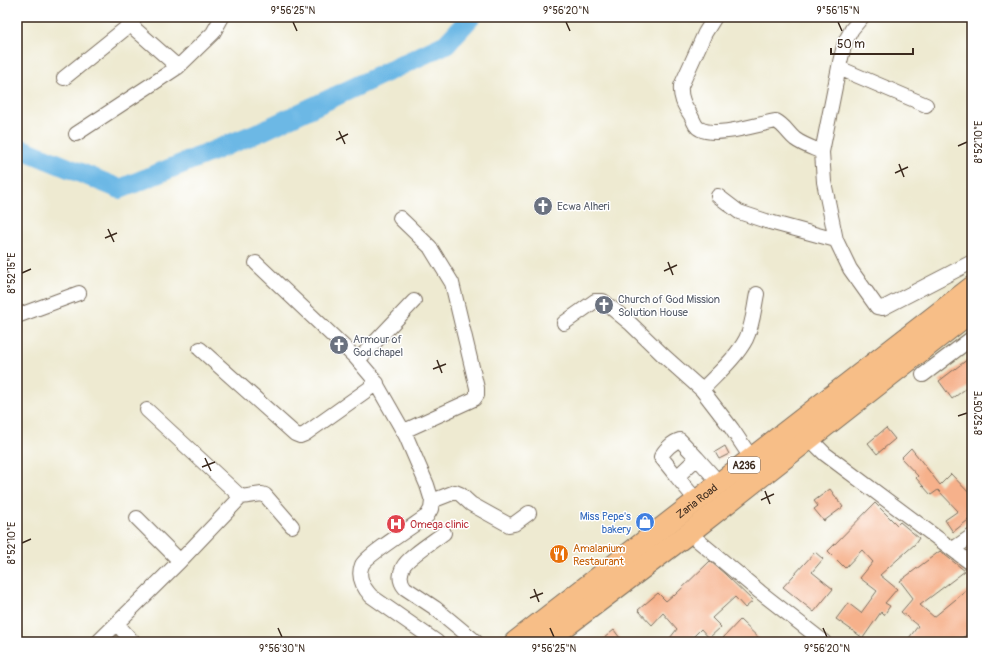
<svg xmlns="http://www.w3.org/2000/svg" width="989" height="659" font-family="Pangolin,sans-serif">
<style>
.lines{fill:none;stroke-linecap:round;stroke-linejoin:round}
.river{stroke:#6cb8e5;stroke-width:20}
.building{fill:#f6b18b}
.minor-casing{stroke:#7a6d5d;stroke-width:16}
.highway-casing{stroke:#7a6d5d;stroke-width:23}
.minor{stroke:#fff;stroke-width:14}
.highway{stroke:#f7be87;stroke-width:21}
.ticks{fill:none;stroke:#3b2a1e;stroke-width:1.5}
.labels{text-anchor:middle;stroke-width:3;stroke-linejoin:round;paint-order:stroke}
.shield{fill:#fff;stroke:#766a62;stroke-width:1}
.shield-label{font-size:10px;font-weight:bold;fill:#3b2a1e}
.worship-label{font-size:11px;fill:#5b616d;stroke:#fff;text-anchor:start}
.street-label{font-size:11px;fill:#3b2a1e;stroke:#fff}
.shop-label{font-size:11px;fill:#366cbe;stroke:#fff;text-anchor:end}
.health-label{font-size:11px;fill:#be3a42;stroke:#fff;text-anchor:start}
.food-label{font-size:11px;fill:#c56008;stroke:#fff;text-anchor:start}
.neatline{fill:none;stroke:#3b2a1e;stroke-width:1.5}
.ticks-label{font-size:10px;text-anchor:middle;fill:#3b2a1e}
</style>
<rect width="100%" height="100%" fill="#fff"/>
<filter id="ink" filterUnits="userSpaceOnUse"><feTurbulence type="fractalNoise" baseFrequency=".025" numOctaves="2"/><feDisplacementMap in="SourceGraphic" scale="8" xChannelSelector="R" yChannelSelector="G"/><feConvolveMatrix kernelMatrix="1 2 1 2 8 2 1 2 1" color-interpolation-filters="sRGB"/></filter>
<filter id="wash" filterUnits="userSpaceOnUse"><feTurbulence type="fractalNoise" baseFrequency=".012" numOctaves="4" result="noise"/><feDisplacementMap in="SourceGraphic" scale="16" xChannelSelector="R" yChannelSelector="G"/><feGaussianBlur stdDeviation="0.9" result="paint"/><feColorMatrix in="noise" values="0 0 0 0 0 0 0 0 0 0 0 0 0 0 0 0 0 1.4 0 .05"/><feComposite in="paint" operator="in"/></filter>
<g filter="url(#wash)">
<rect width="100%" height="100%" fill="#eeead1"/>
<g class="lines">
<path class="river" d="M17,147L120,189L262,131L446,44L471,17"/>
</g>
<g id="blocks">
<path class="building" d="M972,356V384L952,399L939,381Z
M886,428L895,439L877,454L868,443Z
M725,446L729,454L719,459L715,452Z
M911,448L940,485L951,474L972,496V517L953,532L945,520L958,511L938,490L931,495L916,478L918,476L901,458Z
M830,489L843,507L824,521L814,509L818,506L814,501Z
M875,503L897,525L900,522L919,538L915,544L880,575L897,589L885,603L890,606L884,615L881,612L863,638L836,619L848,603L861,613L877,591L860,578L873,562L862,550L845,568L828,551Z
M940,551L965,571L920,605L934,617L972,586V631L962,638L967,642H942L937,638L934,642H926L921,638L918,642H906L918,626L901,612L913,598L900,581Z
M815,552L823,559L812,572L833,589L814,612L783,587Z
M710,561L725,574L753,601L745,608L735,597L712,618L721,627L709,638L701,629L688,642H667L677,629L663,613L652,625L638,610L658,593L666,601L673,595L674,596Z
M740,620L763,642H728L723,638Z
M614,630L623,642H599Z"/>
</g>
</g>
<g filter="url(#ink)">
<use href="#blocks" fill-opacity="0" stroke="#7a6d5d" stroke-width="1"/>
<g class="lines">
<g class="minor-casing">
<path id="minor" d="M127,17L136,30L178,67
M715,17L705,33L681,86C680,97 684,105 690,114C693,119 695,127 700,129C717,138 758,124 776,121C784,125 788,133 795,139C803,145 813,148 822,152
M862,17L852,29L845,42L840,62L822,152L824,182L836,240L850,269L877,307L883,308L972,262
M839,68L926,105
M64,78L131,24
M76,134L178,67L213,33L222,17
M718,196L739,212L766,221L836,240
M400,218L430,247L452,283L477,388V395L474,399L404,431
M256,263L356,358L373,378L406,436L427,485L432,501L431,509L427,516C416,524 366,556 362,565C357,577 363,587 371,596L437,642
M17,316L79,293
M564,323L595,301H603L630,323L664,356L702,390L732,429L752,459
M200,349L295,434L300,436L305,434L377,383
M358,360L414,301
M923,375L972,338
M702,390C717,374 736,358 746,339C753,325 754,308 757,294
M810,439L825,454L972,564
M677,477L661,457C664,450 673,442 680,440L697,458
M241,497L262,494L265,495L292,526
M432,501L455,492L460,494L471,504L509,525L514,524L529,513
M697,501L677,477L697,458L720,484
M137,518L180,561
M444,533C435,540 407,558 403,567C399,575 400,582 405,588L435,608L476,642
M689,533L760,592L824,642
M953,549L972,536
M117,624L133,642
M98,642L180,561L241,497L147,410"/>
</g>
<g class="highway-casing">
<g id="highway">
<path id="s1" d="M515,642L972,287"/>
<path d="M545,642L689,533L972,311"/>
</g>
</g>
<use href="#minor" class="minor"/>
<use href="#highway" class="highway"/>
</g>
</g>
<path class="ticks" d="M293,22L297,31M566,22L570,31M838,22L842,31M339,131L345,144M336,140L348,134M958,146L967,142M899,164L904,177M895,173L908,167M108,229L114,242M105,238L117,233M668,262L673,275M664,271L677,265M22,273L31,269M437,360L442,373M433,369L446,364M958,416L967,413M205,458L211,471M202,467L215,462M765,491L770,504M761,500L774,494M22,543L31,539M534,589L539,602M530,598L543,593M278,628L282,637M550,628L554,637M823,628L827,637"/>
<defs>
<g id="church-disc" transform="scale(1)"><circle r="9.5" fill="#6b7280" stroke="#fff"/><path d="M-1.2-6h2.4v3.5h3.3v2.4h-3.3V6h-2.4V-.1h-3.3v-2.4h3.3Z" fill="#fff"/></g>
<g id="shop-disc" transform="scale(1)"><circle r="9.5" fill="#3f7fe0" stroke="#fff"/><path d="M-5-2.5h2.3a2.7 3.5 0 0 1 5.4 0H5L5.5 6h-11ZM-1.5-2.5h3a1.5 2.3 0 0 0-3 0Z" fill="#fff"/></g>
<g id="hospital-disc" transform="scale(1)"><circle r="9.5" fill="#e0444e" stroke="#fff"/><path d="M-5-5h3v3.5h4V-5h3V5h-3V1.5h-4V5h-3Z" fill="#fff"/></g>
<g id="restaurant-disc" transform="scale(1)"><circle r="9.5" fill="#e8710a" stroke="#fff"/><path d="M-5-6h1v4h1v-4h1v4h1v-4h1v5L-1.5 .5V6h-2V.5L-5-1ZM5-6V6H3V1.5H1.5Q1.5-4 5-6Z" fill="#fff"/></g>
</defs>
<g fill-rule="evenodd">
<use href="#church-disc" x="543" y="206"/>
<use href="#church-disc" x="604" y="305"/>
<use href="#church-disc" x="339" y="345"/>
<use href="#shop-disc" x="645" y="522"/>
<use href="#hospital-disc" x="396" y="524"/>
<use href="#restaurant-disc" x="559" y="554"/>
</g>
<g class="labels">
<rect class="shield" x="728" y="457" width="32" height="16" rx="3"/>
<g class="shield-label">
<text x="744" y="469">A236</text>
</g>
<g class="worship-label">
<text x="557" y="210">Ecwa Alheri</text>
<text x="618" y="303">Church of God Mission<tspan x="618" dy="13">Solution House</tspan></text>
<text x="353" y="343">Armour of<tspan x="353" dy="13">God chapel</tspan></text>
</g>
<g class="street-label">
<text dy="4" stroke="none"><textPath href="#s1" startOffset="230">Zaria Road</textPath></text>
</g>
<g class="shop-label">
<text x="631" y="520">Miss Pepe's<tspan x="631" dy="13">bakery</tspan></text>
</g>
<g class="health-label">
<text x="410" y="528">Omega clinic</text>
</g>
<g class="food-label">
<text x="573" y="552">Amalanium<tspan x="573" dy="13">Restaurant</tspan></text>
</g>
</g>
<rect width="989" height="659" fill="none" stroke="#fff" stroke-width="44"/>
<path d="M831 48v6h82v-6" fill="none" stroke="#3b2a1e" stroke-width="2"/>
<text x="837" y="48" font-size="12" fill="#3b2a1e" stroke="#ffffff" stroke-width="3" paint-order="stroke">50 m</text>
<rect x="22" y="22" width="945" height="615" class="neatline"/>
<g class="ticks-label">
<text x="293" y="14">9°56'25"N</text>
<text x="566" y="14">9°56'20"N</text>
<text x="838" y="14">9°56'15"N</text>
<text transform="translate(978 142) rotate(-90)" y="4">8°52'10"E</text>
<text transform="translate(11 273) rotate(-90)" y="4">8°52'15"E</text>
<text transform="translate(978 413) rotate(-90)" y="4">8°52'05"E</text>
<text transform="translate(11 543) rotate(-90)" y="4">8°52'10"E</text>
<text x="282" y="652">9°56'30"N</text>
<text x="554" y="652">9°56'25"N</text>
<text x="827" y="652">9°56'20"N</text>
</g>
</svg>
